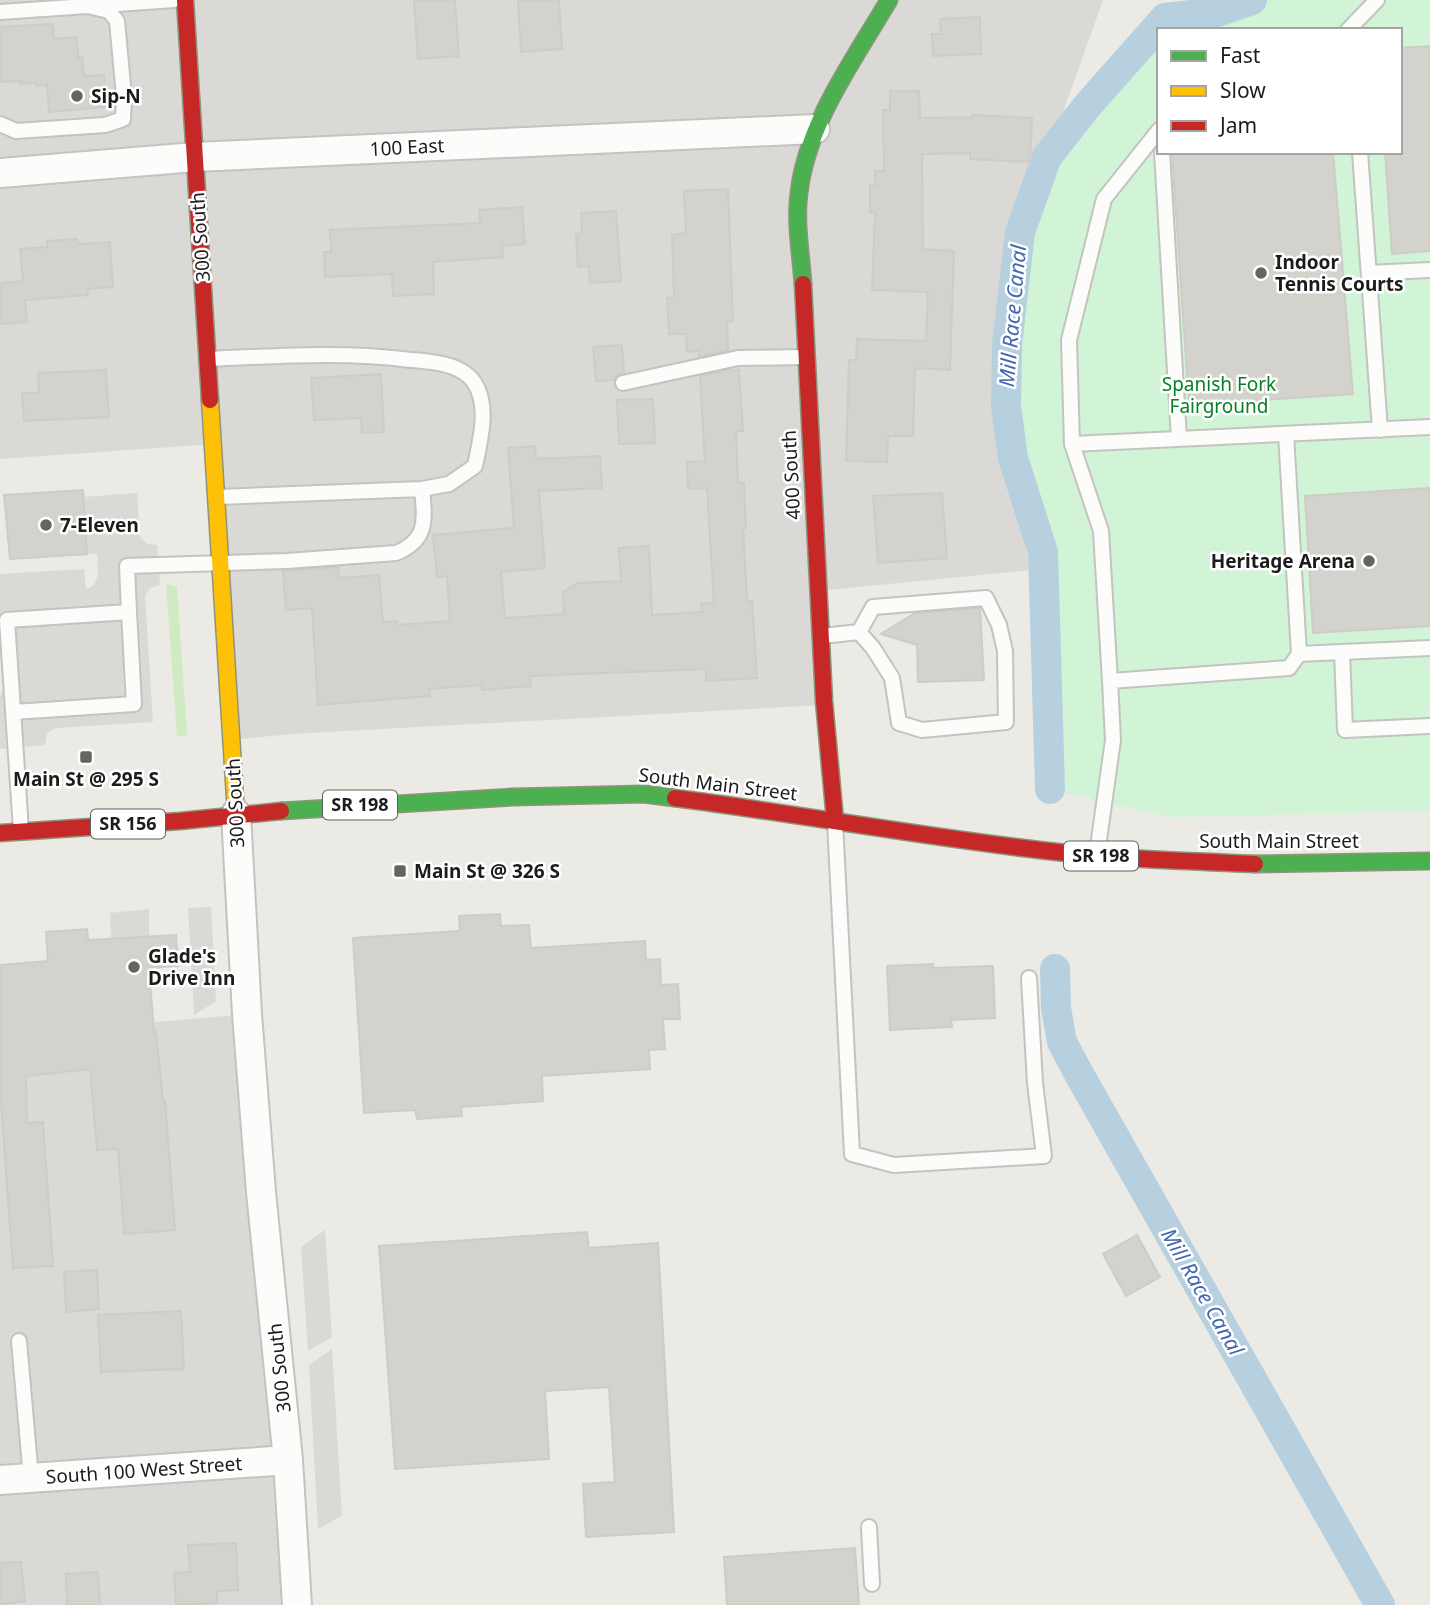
<svg xmlns="http://www.w3.org/2000/svg" width="1430" height="1605" font-family="'Noto Sans',sans-serif">
<style>
.residential{fill:#dad9d6}
.grass{fill:#d0ebc1}
.park{fill:#d1f4d7;fill-rule:evenodd}
.parking{fill:#d9d9d6}
.lines{fill:none;stroke-linecap:round;stroke-linejoin:round}
.canal{stroke:#b6d0e0;stroke-width:30}
.building{fill:#d4d2cc;stroke:#ceccc6;stroke-width:2}
.lane-casing{stroke:#c3c3c0;stroke-width:18}
.street-casing{stroke:#c3c3c0;stroke-width:32}
.fast-casing{stroke:#8f957c;stroke-width:19}
.slow-casing{stroke:#8f957c;stroke-width:19}
.jam-casing{stroke:#8f957c;stroke-width:19}
.lane{stroke:#fcfcfb;stroke-width:14}
.street{stroke:#fcfcfb;stroke-width:28}
.fast{stroke:#4caf50;stroke-width:16}
.slow{stroke:#ffc107;stroke-width:16}
.jam{stroke:#c62828;stroke-width:16}
.poi-dot{fill:#646462;stroke:#fff;stroke-width:2.5}
.labels{text-anchor:middle;stroke-width:5;stroke-linejoin:round;paint-order:stroke}
.shield{fill:#fff;stroke:#606060;stroke-width:2}
.shield-label{font-size:18px;font-weight:bold;fill:#1c1c1c}
.poi-label{font-size:19px;font-weight:bold;fill:#1c1c1c;stroke:#fff;text-anchor:start}
.street-label{font-size:19px;fill:#1c1c1c;stroke:#fff}
.park-label{font-size:19px;fill:#057f25;stroke:#fff}
.water-label{font-size:21px;font-style:italic;fill:#4467b0;stroke:#fff}
</style>
<rect width="100%" height="100%" fill="#ebeae4"/>
<path class="residential" d="M0,0H1103L1020,232L1006,406L1014,487L1030,570L818,591L824,705L290,734L231,740L214,444L0,459Z
M247,1014L297,1605H0V1036Z"/>
<path class="grass" d="M166,584L177,587L187,735L177,737Z"/>
<path class="park" d="M1252,0H1430V811L1170,817L1050,789L1043,552L1013,458L1006,406L1007,345L1020,232L1047,157L1088,105L1165,18L1217,12ZM1159,30H1400V152H1159Z"/>
<path class="parking" d="M137,493L140,537L147,544L157,545L160,585L150,588L145,596L153,722L56,728L47,733L45,745L0,749V697L3,688L0,650V574L84,569L86,589L90,588L95,583L98,575L97,554H89L87,548L83,497Z
M211,907L216,1001L194,1015L188,908Z
M149,909V936L111,938L110,913Z
M220,1035L222,1080L197,1081L195,1037Z
M325,1230L332,1337L308,1351L301,1247Z
M332,1349L342,1516L318,1529L309,1365Z"/>
<g class="lines">
<path class="canal" d="M1050,789L1043,552L1013,458L1006,406L1007,345L1020,232L1047,157L1088,105L1165,18L1217,12L1252,0
M1055,969L1056,1008L1062,1042L1079,1074L1380,1605"/>
</g>
<path class="building" d="M414,0H455L459,56L418,59Z
M518,0H559L562,49L521,52Z
M980,17L981,54L933,56L932,34H941L940,19Z
M53,24L54,39L77,37L78,58L82,57L84,76L104,75L106,107L49,112L47,85L36,86V83L20,84V81L0,82V27Z
M1430,46V251L1392,254L1385,152H1400V48Z
M890,91H919L920,118L972,117V115L1032,118L1030,162L970,159V153L922,154L923,249L954,251L950,370L915,368L913,436H888L887,462L846,461L849,360H856L857,339L926,341L928,292L872,290L875,213H870V186L875,185V171H884L883,110H890Z
M1172,152H1333L1353,394L1189,405Z
M728,189L733,321L727,322L728,350L699,357V351L687,352L686,334H669L667,298L674,297L672,235L686,233L684,191Z
M522,207L525,244L502,246L503,257L433,262L434,294L393,296L392,274L325,277L324,252H331L330,230L480,223L479,210Z
M616,211L621,281L590,283L589,266L578,267L576,234L582,233L581,213Z
M77,239L78,244L110,242L113,287L87,289L88,295L25,300L27,322L0,324V283L23,281L20,249L47,247V241Z
M622,345L624,373L617,375L614,380L596,381L593,347Z
M106,370L109,417L24,421L22,393H39L38,373Z
M729,370H739L743,431H736L738,483H744L746,528H743L747,601H752L757,678L706,681V669L530,676L531,686L482,690V685L429,689L430,696L318,705L312,608L286,610L283,571L338,567L339,578L379,575L383,622L397,621L398,625L450,621L447,576L437,577L433,535L514,528L508,448L535,446L536,459L600,456L602,488L539,491L545,568L501,572L505,618L564,614L563,592L578,583L621,581L619,548L649,546L652,615L702,612L701,604L714,603L707,488L688,489L687,462L705,461L700,376Z
M381,374L384,432L362,433L361,418L314,420L311,378Z
M653,399L655,443L619,444L617,400Z
M1430,488V626L1313,633L1305,496Z
M83,490L87,554L10,559L4,495Z
M942,493L947,558L878,563L873,496Z
M980,608L984,680L918,682L917,645L881,634L915,613Z
M500,914L501,926L529,925L531,948L645,941L646,960L660,959L661,985L678,984L680,1019H663L665,1049L649,1050L650,1069L542,1076L543,1101L461,1107L462,1116L417,1119L415,1110L364,1113L353,938L460,931L459,916Z
M87,929L88,940L176,935L178,966L149,968L154,1033L156,1032L163,1102L165,1101L175,1230L124,1234L118,1149L97,1150L90,1069L26,1076L27,1123L43,1122L53,1266L13,1268L0,1089V965L48,961L46,932Z
M933,964V968L993,966L995,1018L951,1020L952,1027L890,1030L887,966Z
M587,1232L589,1248L658,1243L674,1532L586,1537L583,1484L615,1482L609,1387L545,1391L549,1459L395,1469L379,1246Z
M1137,1235L1160,1277L1126,1296L1103,1254Z
M97,1270L99,1309L66,1312L64,1272Z
M181,1311L184,1369L101,1372L98,1315Z
M236,1543L238,1590L217,1591V1603L176,1605L174,1573L190,1572L188,1545Z
M855,1548L859,1605H727L724,1557Z
M21,1562L25,1601L0,1604V1563Z
M98,1572L100,1605H67L66,1574Z"/>
<g class="lines">
<g class="lane-casing">
<path id="lane" d="M0,12L174,0
M1348,30L1377,0
M0,124L16,131L105,125L123,119L124,96L117,21L109,11L88,6
M1162,152L1179,439
M1360,152L1380,430
M1369,273L1430,270
M209,359C276,356 345,351 411,360C425,361 440,362 453,367C461,370 469,375 474,382C490,406 480,441 475,466L449,484L422,489L218,497
M623,383L738,358L805,357
M1286,434L1299,654L1342,652
M1072,444L1430,427
M822,636L859,632L873,648L892,678L899,723L922,730L1006,722L1005,651L999,625L986,598L873,607L859,632
M1430,648L1342,652L1345,730L1430,726
M1110,681L1289,668L1299,654
M14,712L134,704L129,612
M835,822L852,1154L894,1165L1044,1156L1035,1083L1029,978
M21,831L7,620L129,612L127,566L287,561L396,553C428,540 425,520 422,489
M1097,854L1113,740L1110,681L1101,531L1072,444L1069,340L1104,199L1159,130
M19,1341L31,1478
M869,1527L872,1584"/>
</g>
<g class="street-casing">
<path id="street" d="M0,173L195,157L815,129
M236,814L247,1014L261,1192L288,1460L297,1605
M0,1480L288,1460"/>
</g>
<g class="fast-casing">
<path id="fast" d="M803,284C801,255 795,222 799,193C807,123 854,60 889,0
M281,811L513,797L644,794L675,798
M1255,864L1430,861"/>
</g>
<g class="slow-casing">
<path id="slow" d="M210,400L236,814"/>
</g>
<g class="jam-casing">
<path id="jam" d="M185,0L210,400
M803,284L824,701L835,820
M675,798C799,814 923,837 1048,851C1117,859 1186,861 1255,864
M0,833L180,821L281,811"/>
</g>
<use href="#lane" class="lane"/>
<use href="#street" class="street"/>
<use href="#fast" class="fast"/>
<use href="#slow" class="slow"/>
<use href="#jam" class="jam"/>
</g>
<g class="poi-dot">
<circle cx="77" cy="96" r="7"/>
<circle cx="1261" cy="273" r="7"/>
<circle cx="46" cy="525" r="7"/>
<circle cx="1369" cy="561" r="7"/>
<rect x="79" y="750" width="14" height="14" rx="3.5"/>
<rect x="393" y="864" width="14" height="14" rx="3.5"/>
<circle cx="134" cy="967" r="7"/>
</g>
<g class="labels">
<g class="shield">
<rect x="323" y="790.5" width="74" height="29" rx="5"/>
<rect x="91" y="809.5" width="74" height="29" rx="5"/>
<rect x="1064" y="841.5" width="74" height="29" rx="5"/>
</g>
<g class="shield-label">
<text x="360" y="811">SR 198</text>
<text x="128" y="830">SR 156</text>
<text x="1101" y="862">SR 198</text>
</g>
<g class="poi-label">
<text x="91" y="103">Sip-N</text>
<text x="1275" y="269">Indoor<tspan x="1275" dy="22">Tennis Courts</tspan></text>
<text x="60" y="532">7-Eleven</text>
<text x="1355" y="568" text-anchor="end">Heritage Arena</text>
<text x="86" y="786" text-anchor="middle">Main St @ 295 S</text>
<text x="414" y="878">Main St @ 326 S</text>
<text x="148" y="963">Glade's<tspan x="148" dy="22">Drive Inn</tspan></text>
</g>
<g class="street-label">
<text transform="translate(407 147) rotate(-3)" y="7">100 East</text>
<text transform="translate(200 237) rotate(-94)" y="7">300 South</text>
<text transform="translate(791 475) rotate(-93)" y="7">400 South</text>
<text transform="translate(718 784) rotate(7)" y="7">South Main Street</text>
<text transform="translate(235 803) rotate(-93)" y="7">300 South</text>
<text x="1279" y="848">South Main Street</text>
<text transform="translate(279 1368) rotate(-96)" y="7">300 South</text>
<text transform="translate(144 1470) rotate(-4)" y="7">South 100 West Street</text>
</g>
<g class="park-label">
<text x="1219" y="391">Spanish Fork<tspan x="1219" dy="22">Fairground</tspan></text>
</g>
<g class="water-label">
<text transform="translate(1013 316) rotate(-85)" y="7">Mill Race Canal</text>
<text transform="translate(1202 1292) rotate(60)" y="7">Mill Race Canal</text>
</g>
</g>
<rect x="1157" y="28" width="245" height="126" fill="#ffffff" stroke="#a4a4a4" stroke-width="2"/>
<rect x="1171" y="51" width="35" height="10" fill="#4caf50" stroke="#a4a4a4" stroke-width="2"/>
<text x="1220" y="63" font-size="21" fill="#1c1c1c">Fast</text>
<rect x="1171" y="86" width="35" height="10" fill="#ffc107" stroke="#a4a4a4" stroke-width="2"/>
<text x="1220" y="98" font-size="21" fill="#1c1c1c">Slow</text>
<rect x="1171" y="121" width="35" height="10" fill="#c62828" stroke="#a4a4a4" stroke-width="2"/>
<text x="1220" y="133" font-size="21" fill="#1c1c1c">Jam</text>
</svg>
